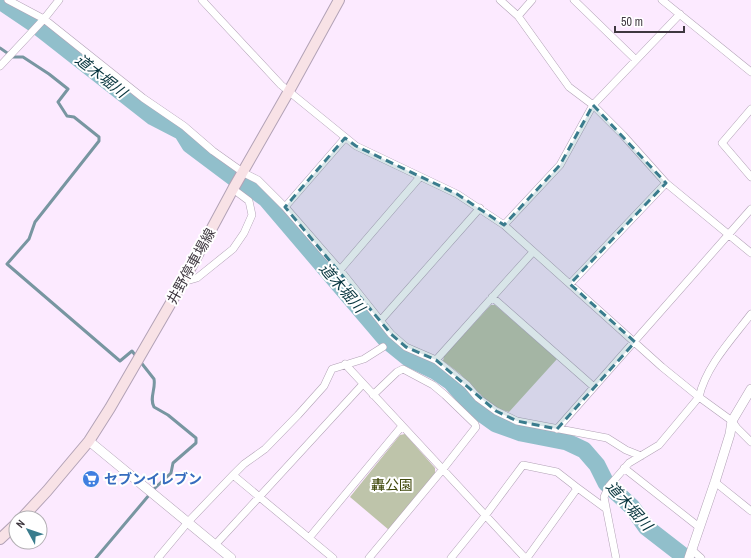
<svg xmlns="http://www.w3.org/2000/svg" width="751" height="558" font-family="'Archivo Narrow','Noto Sans JP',sans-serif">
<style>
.green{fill:#bec4aa}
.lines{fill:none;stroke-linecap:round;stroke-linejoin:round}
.stream{stroke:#7896a1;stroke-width:3}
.river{stroke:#91bfcb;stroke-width:17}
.minor-casing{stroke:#b2a2b6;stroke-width:8}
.tertiary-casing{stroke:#b2a2b6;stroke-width:10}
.secondary-casing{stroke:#b2a2b6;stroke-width:12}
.minor{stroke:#fff;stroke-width:7}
.tertiary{stroke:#fff;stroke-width:9}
.secondary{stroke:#f8e2e6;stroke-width:10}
.marked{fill:#3a7c8d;fill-opacity:0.2;stroke:#3a7c8d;stroke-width:3;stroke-dasharray:8 5;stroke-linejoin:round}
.labels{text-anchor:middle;stroke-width:4;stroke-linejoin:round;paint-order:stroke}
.street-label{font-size:14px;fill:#3f3840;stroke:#fff}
.shop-label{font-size:14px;font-weight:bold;fill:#366cbe;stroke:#fff;text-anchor:start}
.park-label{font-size:14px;fill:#40490c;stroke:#fff}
.water-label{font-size:15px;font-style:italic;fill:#06343d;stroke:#fff}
</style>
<rect width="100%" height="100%" fill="#fceaff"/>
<path class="green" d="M491,305H495L557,359L509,412C487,406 481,393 465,379C459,372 451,367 443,361L444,356Z
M405,434L435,468V473L389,530L350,497L400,435Z"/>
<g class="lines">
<path class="stream" d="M0,48L13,57H23L49,74L68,89L58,102L67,116L74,117L99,137V141L35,222L29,239L7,264L120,361L132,351L154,379C156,389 149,398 154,407L168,415L196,438V443L173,463L171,473L155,488L96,558"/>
<path class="river" d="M0,1L37,26L153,117L182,132L190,145L234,178L247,185L266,199L387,341L408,358L435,371L451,382L475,409L496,424L521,433L567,442L584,450L597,465L606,483L632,507L646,527L686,558"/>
<g class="minor-casing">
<path id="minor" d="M8,0L44,19L143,98L184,126L213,151L244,173L258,180L285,207L340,270L391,334L406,347L436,360L467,385L478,398L496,411L517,421L607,438L626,450L641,456
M202,0L281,85L356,146L457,194L504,225L662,367L699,397L732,421L737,428L751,442
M500,0L518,16L569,87L593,105L623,135L666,183L751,253
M574,0L636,60
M662,0L751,72
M518,16L532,0
M0,66L44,19L59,0
M751,109L722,143L751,177
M285,207L345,138
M504,225L560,165L593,105L680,14
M340,270L420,177
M183,282L197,278L233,249L244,233L252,215L249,201L233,189
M570,284L666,183
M492,297L594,387
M381,320L480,208
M436,360L533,252
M345,364L525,558
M557,429L751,209
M624,468L699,527
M233,475L333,558
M715,482L751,511
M575,486L605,508
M309,538L402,426
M215,545L363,384
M692,550L701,558
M158,558L188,522L233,475L244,464L265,449L298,415L324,386L332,369L364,359L383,347
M369,558L443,469L476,427L475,424L445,395L433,385L403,369L397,372L373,395
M451,558L485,516L523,465L557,472L575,486L576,490L527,558
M616,558L604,497L609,486L629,463L659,445L699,397C706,366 732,339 751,314"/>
</g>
<g class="tertiary-casing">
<path id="tertiary" d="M89,441L231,558
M689,558L715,482L730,434L732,421L751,389"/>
</g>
<g class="secondary-casing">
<path id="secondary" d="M22,518L47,491L89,441L110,408L183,282L233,189L289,91L339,0
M0,539L16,524"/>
</g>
<use href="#minor" class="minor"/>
<use href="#tertiary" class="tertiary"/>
<use href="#secondary" class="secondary"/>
</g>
<path class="marked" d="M593,105L666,183L570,284L635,342L557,429L517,421L496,411L436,360L406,347L391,334L285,207L345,138L356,146L457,194L504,225L560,165Z"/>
<defs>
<g id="supermarket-disc" transform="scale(0.9)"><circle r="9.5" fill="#3f7fe0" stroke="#fff"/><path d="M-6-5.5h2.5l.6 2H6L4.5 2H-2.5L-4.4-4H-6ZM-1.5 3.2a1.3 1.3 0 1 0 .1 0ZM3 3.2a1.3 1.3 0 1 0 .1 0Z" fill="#fff"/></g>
</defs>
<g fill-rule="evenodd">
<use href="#supermarket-disc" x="91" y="479"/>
</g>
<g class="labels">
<g class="street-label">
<text transform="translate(191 266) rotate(-61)" y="5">井野停車場線</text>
</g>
<g class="shop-label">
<text x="104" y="484">セブンイレブン</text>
</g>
<g class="park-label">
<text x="392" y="490">轟公園</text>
</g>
<g class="water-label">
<text transform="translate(101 76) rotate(38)" y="5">道木堀川</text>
<text transform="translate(342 288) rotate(49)" y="5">道木堀川</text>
<text transform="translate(629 506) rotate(48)" y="5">道木堀川</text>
</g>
</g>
<g transform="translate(28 530) rotate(310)"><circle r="19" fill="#ffffff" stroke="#b2afb3"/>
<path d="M0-3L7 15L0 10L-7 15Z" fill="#3a7c8d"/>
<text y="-6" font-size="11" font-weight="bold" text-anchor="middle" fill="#3f3840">N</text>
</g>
<path d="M615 26v6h69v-6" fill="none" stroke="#3f3840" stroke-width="2"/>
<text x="621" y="26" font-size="12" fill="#3f3840" stroke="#ffffff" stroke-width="3" paint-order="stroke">50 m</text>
</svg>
